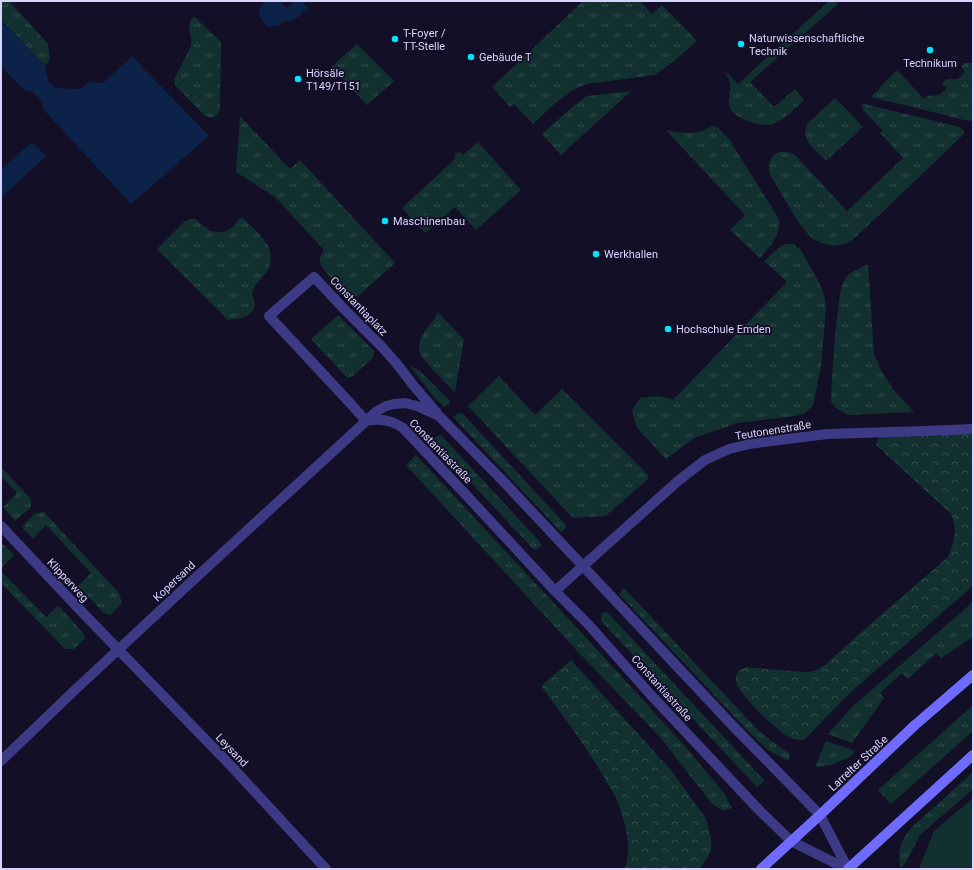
<svg xmlns="http://www.w3.org/2000/svg" width="974" height="870" font-family="Roboto,sans-serif">
<style>
.grass{fill:url(#grass-tufts)}
.forest{fill:url(#forest-crowns)}
.garden{fill:#12302f}
.water{fill:#0c2248}
.lines{fill:none;stroke-linecap:round;stroke-linejoin:round}
.street{stroke:#3d3a85;stroke-width:10}
.secondary{stroke:#6f6bff;stroke-width:10}
.poi-dot{fill:#00e5ff;stroke:#130f26;stroke-width:1.5}
.labels{text-anchor:middle;stroke-width:3.5;stroke-linejoin:round;paint-order:stroke}
.poi-label{font-size:11px;fill:#d9d4ff;stroke:#130f26;text-anchor:start}
.street-label{font-size:11px;fill:#d9d4ff;stroke:#130f26}
</style>
<defs>
<pattern id="grass-tufts" width="24" height="20" patternUnits="userSpaceOnUse"><rect width="24" height="20" fill="#12302f"/><path d="M3 7l-1-3M5 7V3M7 7l1-3M15 17l-1-3M17 17v-4M19 17l1-3" fill="none" stroke="#344d4e"/></pattern>
<pattern id="forest-crowns" width="20" height="18" patternUnits="userSpaceOnUse"><rect width="20" height="18" fill="#12302f"/><path d="M2 6a3 3 0 1 1 6 0M12 15a3 3 0 1 1 6 0" fill="none" stroke="#344d4e"/></pattern>
</defs>
<rect width="100%" height="100%" fill="#130f26"/>
<path class="grass" d="M1,1H9L48,44L50,60L45,66L1,19Z
M583,1H640L652,14L662,5L697,41C683,53 670,66 654,75L587,84C566,91 549,109 533,124L514,104L510,107L492,87Z
M829,1H835L838,4L750,82L774,107L795,89L804,100C794,109 778,127 764,125C758,125 752,122 746,120C741,118 733,114 731,110C726,102 732,91 730,82C729,79 726,75 725,71L738,84Z
M193,17L196,18L221,42L220,110L217,115L212,118L206,116L202,113L175,85L174,80L191,46C193,36 185,25 193,17Z
M357,44L394,81L367,105L331,67Z
M965,63H973V121L965,120L871,97L897,70L924,99L928,96L939,95L947,88L942,83L947,79H958L965,72L961,67Z
M631,91L561,155L542,134L571,108L587,96Z
M835,98L863,127L826,161C816,150 797,137 809,122Z
M863,104H864L960,127L964,131V134L873,221L851,241L840,245L833,246L822,243L813,239L806,232L799,223L770,175C766,156 777,146 795,155L847,211L903,158L880,133L883,131L863,110L862,106Z
M240,116L290,169L300,160L395,263L357,297C347,290 321,273 320,261C319,257 322,253 324,250L275,197L236,172Z
M712,126H716L729,139L779,219C781,235 770,247 760,258L730,230L745,215L666,130C676,132 687,134 698,132C703,131 708,128 712,126Z
M478,142L521,190L476,230L455,207L425,233L402,208L456,158L454,155L459,152L463,155Z
M243,218L262,237L269,247L271,259L268,270L255,286L252,293L255,305L253,311L247,316L241,318L228,320L157,249L184,222L190,219H196L202,225L211,231L221,232L227,231L233,227L239,219Z
M787,244H793L801,250L818,280L824,295L826,308L821,367L813,406L805,413L795,416L738,423L694,438L666,459L637,428L632,411L640,398L657,396L674,399L787,282L764,261L781,246Z
M868,264L874,354L881,370L892,388L914,412L848,415L836,408L831,402C832,374 834,346 837,318C839,306 839,289 845,279C850,271 860,268 868,264Z
M438,312L464,340L455,392C448,385 420,359 419,350C419,347 420,341 421,338C425,328 434,322 438,312Z
M338,315L374,351L373,358L353,376L347,378L311,339Z
M410,366L419,370L450,401V403L444,407L433,396Z
M499,376L535,415L562,389L648,475V479L606,516L573,518L468,406Z
M462,413L566,525V528L561,532L453,417L457,414Z
M441,435L540,542L541,546L536,550L533,549L434,443L433,439L437,436Z
M416,455L590,642L684,745L724,793L732,808L724,811L712,804L660,737L579,653L406,465Z
M1,467L31,499V507L15,521L3,507L17,493L1,476Z
M44,512L119,593L122,603L110,615L104,613L78,586L91,573L46,525L33,539L22,527L35,513Z
M3,544L14,555L1,568V546Z
M1,571L46,617L58,606L60,607L83,633L85,638L74,649H65L1,583Z
M624,588L758,730L773,742L789,753L790,757L788,761L768,750L748,731L619,594Z
M973,602V637L941,658L936,653L908,679L902,673L880,693L884,698L852,743L828,734L853,706Z
M607,612L765,781L757,787L601,621L602,613Z
M973,705V731L891,804L878,790Z
M826,741L855,751L850,757L831,765L815,767Z
M973,772V789L920,835L906,862L903,866L900,868L899,855L902,841L911,828Z"/>
<path class="forest" d="M973,429V586L852,691L804,740C798,740 793,740 787,736C776,730 738,693 736,682C735,678 737,673 739,670L747,667L753,668L805,672C815,672 818,670 826,664L859,634L948,557C954,543 958,528 951,514L876,445L881,432Z
M571,660L671,770L706,819L711,838V851L702,866L699,869H625C632,847 626,824 618,803C615,795 609,787 605,779C586,746 563,716 541,686Z"/>
<path class="garden" d="M973,798V869H919L934,831Z"/>
<path class="water" d="M266,1H279L286,8L295,1H301L308,8L293,21H284L278,26H267L260,18L259,9Z
M1,19L45,66L48,80L55,88L80,89L89,82L103,83L132,56L209,136L131,204L43,109V103L33,92L24,90L1,66Z
M32,142L46,156L1,198V170Z"/>
<g class="lines">
<path class="street" d="M366,421C380,418 392,420 403,428L468,497L555,591L588,624L650,694L759,810L791,841L847,869
M366,421L350,403L269,316L314,277L345,310L382,347L397,364L413,385L437,413
M1,526L81,611L232,767L326,869
M555,591L678,481L705,460L729,449L749,444L827,434L925,431L973,429
M1,761L77,688L190,583L377,411L386,406L394,404L405,403L417,406L439,416L503,481L733,726L820,815L848,869"/>
<path class="secondary" d="M761,869L820,815L915,725L973,675
M848,869L973,755"/>
</g>
<g class="poi-dot">
<circle cx="395" cy="39" r="4"/>
<circle cx="741" cy="44" r="4"/>
<circle cx="930" cy="50" r="4"/>
<circle cx="471" cy="57" r="4"/>
<circle cx="298" cy="79" r="4"/>
<circle cx="385" cy="221" r="4"/>
<circle cx="596" cy="254" r="4"/>
<circle cx="668" cy="329" r="4"/>
</g>
<g class="labels">
<g class="poi-label">
<text x="403" y="37">T-Foyer /<tspan x="403" dy="13">TT-Stelle</tspan></text>
<text x="749" y="42">Naturwissenschaftliche<tspan x="749" dy="13">Technik</tspan></text>
<text x="479" y="61">Gebäude T</text>
<text x="930" y="67" text-anchor="middle">Technikum</text>
<text x="306" y="77">Hörsäle<tspan x="306" dy="13">T149/T151</tspan></text>
<text x="393" y="225">Maschinenbau</text>
<text x="604" y="258">Werkhallen</text>
<text x="676" y="333">Hochschule Emden</text>
</g>
<g class="street-label">
<text transform="translate(359 306) rotate(46)" y="4">Constantiaplatz</text>
<text transform="translate(773 430) rotate(-9)" y="4">Teutonenstraße</text>
<text transform="translate(441 451) rotate(46)" y="4">Constantiastraße</text>
<text transform="translate(68 580) rotate(47)" y="4">Klipperweg</text>
<text transform="translate(174 581) rotate(-43)" y="4">Kopersand</text>
<text transform="translate(662 688) rotate(48)" y="4">Constantiastraße</text>
<text transform="translate(232 750) rotate(46)" y="4">Leysand</text>
<text transform="translate(858 763) rotate(-43)" y="4">Larrelter Straße</text>
</g>
</g>
<rect width="974" height="870" fill="none" stroke="#d9d4ff" stroke-width="4"/>
</svg>
